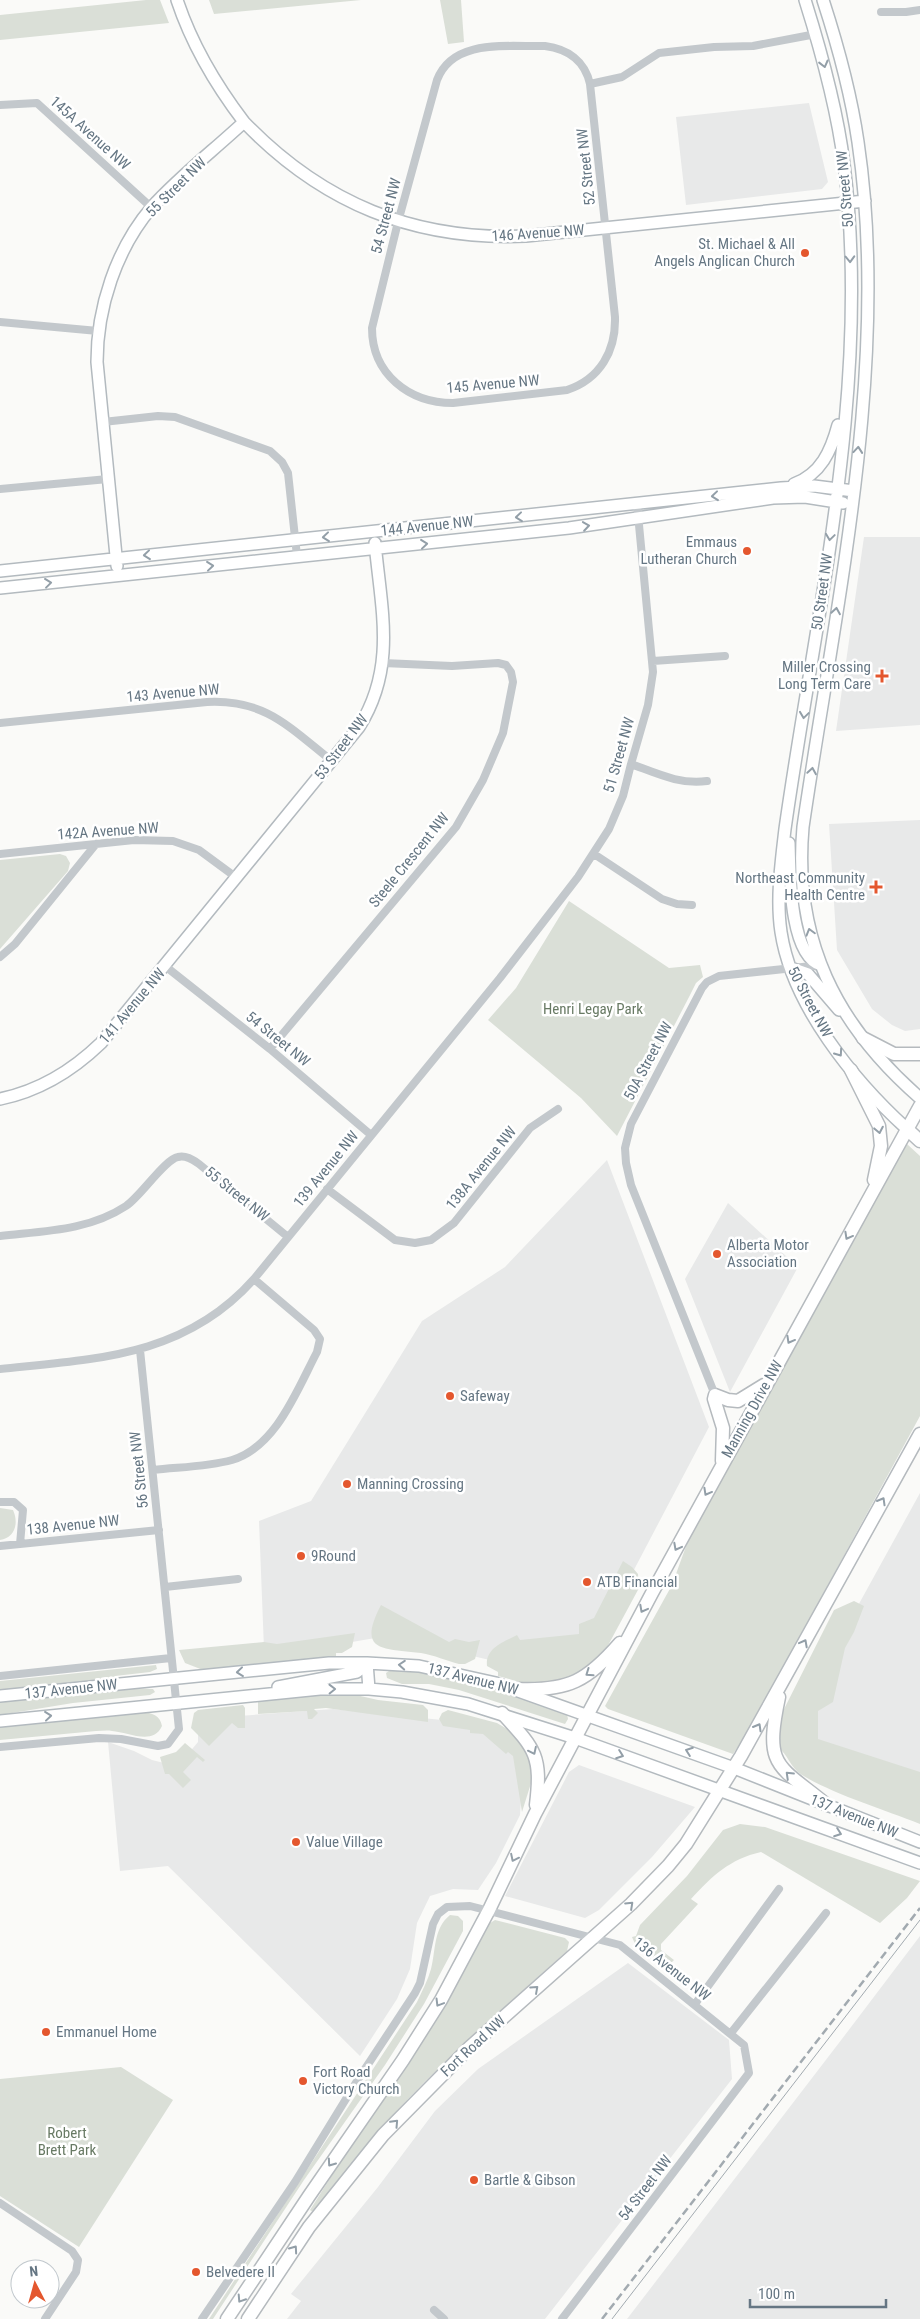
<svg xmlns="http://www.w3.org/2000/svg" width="920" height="2319" font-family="'Roboto Condensed',sans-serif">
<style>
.built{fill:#e8e9e9}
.green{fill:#dadfd7}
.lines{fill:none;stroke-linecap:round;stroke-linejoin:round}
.secondary-casing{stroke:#b3babf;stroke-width:14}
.primary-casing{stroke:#b5babe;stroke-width:15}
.street{stroke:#c3c8cc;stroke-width:8}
.secondary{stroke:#fff;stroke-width:11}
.primary{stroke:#fff;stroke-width:12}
.tram{stroke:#a2aab0;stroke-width:1}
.rail{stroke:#a2aab0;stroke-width:2.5;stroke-dasharray:8 4;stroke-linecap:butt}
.oneway{stroke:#939fa8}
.poi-dot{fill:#e4572e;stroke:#fff;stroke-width:2}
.labels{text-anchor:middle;stroke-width:5;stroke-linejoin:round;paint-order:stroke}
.street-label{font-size:15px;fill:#657683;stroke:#fff}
.poi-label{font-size:15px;fill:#657683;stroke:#fff;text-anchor:start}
.park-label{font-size:15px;fill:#687a64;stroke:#fff}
</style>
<rect width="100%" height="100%" fill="#fafaf8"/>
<path class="built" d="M809,103L828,182L822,189L686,205L676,117Z
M864,537H920V725L836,731Z
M920,820V1029L905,1031L892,1025L872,1009L837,950L829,824Z
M607,1160L709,1427L595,1644L494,1661L387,1636L352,1642L264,1649L259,1521L311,1501L422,1321L505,1267Z
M728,1203L798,1267L730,1392L685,1279Z
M920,1493V1807L823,1770L795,1720Z
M333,1709L452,1721L503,1741L514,1756L522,1784L520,1815L496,1863L478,1890L453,1889L430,1896L417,1923L410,1969L397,1999L360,2056L168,1866L120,1871L108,1742L134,1751L152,1760L168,1764L188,1754L198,1742V1719Z
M579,1765L695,1807L652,1857L599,1910L585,1918L505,1896L569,1772Z
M920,1936V2319H627L845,2035Z
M628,1963L729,2040L732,2079L545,2319H287L301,2301L291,2294L378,2187L435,2111L478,2069Z"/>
<path class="green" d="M146,0H160L169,23L0,40V15Z
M209,0H361L214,14Z
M440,0H461L464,42L448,44Z
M60,854L66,856L70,863L68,871L0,949V860Z
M569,901L669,968L700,965L703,977L696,983L689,997L617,1136L581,1098L488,1020L516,988Z
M907,1144L920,1156V1416L749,1730L733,1754L608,1709L605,1706L672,1585L693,1527L896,1160Z
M0,1508L13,1510C19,1523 15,1538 0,1540Z
M623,1561L632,1567L638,1574L639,1588L605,1651L585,1671L555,1683H523L498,1676V1672L487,1666C485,1648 504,1642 517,1635L520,1640L579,1634V1624L594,1618Z
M854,1601L864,1606L854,1632L845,1648L833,1702L818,1711V1739L920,1772V1824C883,1809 835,1795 802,1775C790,1768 788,1753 777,1747L780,1717L834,1610Z
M381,1605L449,1642L455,1639L469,1642L480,1640L475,1659L465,1664H459C447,1661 434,1655 421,1653C384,1648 356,1653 381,1605Z
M355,1633L352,1647L342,1653H336V1657L203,1670L185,1663L179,1650L264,1642L277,1644Z
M156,1665L157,1669L150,1672L115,1676V1678L0,1690V1681Z
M392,1669L420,1672L487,1686L567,1714L568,1719L565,1724L459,1690L429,1684H402L387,1678L386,1673Z
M132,1688L153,1689L155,1692L150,1695L73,1703L0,1715V1702Z
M333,1694L356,1695L378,1700L423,1705L428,1710V1722L326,1708L314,1709L318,1713L312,1719H308L307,1711L258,1714V1701Z
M243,1705L245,1708V1728H238L232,1723L209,1746L191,1728L194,1713L198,1710Z
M448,1710L497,1723L512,1732L529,1749L532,1780L522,1812L513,1756L508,1752L506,1754L483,1734L470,1733V1730L443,1726L439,1719L442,1713Z
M142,1712C152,1713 160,1715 162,1726C153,1746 128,1732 112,1731C107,1730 101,1731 96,1731L0,1740V1727Z
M185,1743L205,1760L203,1762L197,1757L183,1772L191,1780L183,1788L169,1774H165L160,1757L176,1752Z
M740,1824L765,1827L920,1881L907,1898L880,1923L761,1852C730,1859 712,1876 691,1899L698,1904L661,1944V1950L674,1960L664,1970L636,1946L632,1937L636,1936L640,1925L687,1876L723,1830Z
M450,1915L458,1916L463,1921V1931L424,2004L385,2065L304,2180L213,2319H209L417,2002C422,1991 428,1980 431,1969C436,1950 433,1929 450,1915Z
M495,1920L565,1938L569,1942L567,1951C513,2000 458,2047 408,2099C374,2134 344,2173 313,2212L310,2210L358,2134L420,2044L459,1980L487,1925Z
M121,2067L173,2100L79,2247L0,2196V2079Z"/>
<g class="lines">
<g class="secondary-casing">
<path id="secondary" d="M805,0C822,54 837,108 844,164C872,387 816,610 785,829C781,863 776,899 781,932C792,1005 854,1081 907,1129
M823,0C838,46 851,94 858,142C891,364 835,607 803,827C793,939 836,1025 920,1098
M244,122C322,203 414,241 526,236L865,201
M794,484C821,474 831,451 838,425
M117,566L97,362C97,308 116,249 152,207C180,176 214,150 244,122C215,84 192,45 177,0
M0,571L781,488L814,486L854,491
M0,588L569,528L773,498L805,497L843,503
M789,843C790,871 789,956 821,965
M791,968L808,974L839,1010
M0,1099C39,1091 72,1071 101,1043L359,727C397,667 381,609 375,543
M367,1663L369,1689
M278,1687L357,1672L367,1663
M0,1696L329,1663H367L419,1666L496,1683L734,1768L920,1842
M0,1721L320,1689H369L402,1692L468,1704L575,1738L920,1863"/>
</g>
<g class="primary-casing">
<path id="primary" d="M863,1038L894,1054H920
M851,1070L879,1126L881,1146L874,1180
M907,1129L920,1141
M722,1461L723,1428L714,1399L715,1395L728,1400L738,1401L764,1385
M518,1689C569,1691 587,1681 620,1643
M779,1697C764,1768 777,1764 827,1805
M502,1713C535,1749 542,1755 536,1805
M227,2319L309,2196L403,2060L441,2000L489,1910L535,1814L652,1593L920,1106
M248,2319L309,2227L383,2135L470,2047L631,1904L668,1866L686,1844L741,1756L920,1434"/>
</g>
<path class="street" d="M881,12H906L920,10
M545,46C568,49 585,61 590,84L615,317C616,351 600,379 567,390L453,403C409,403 372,374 372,328L398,222L437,80C453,38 508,47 545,46Z
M590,84L622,77L659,53L714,47L753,46L816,34
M0,105L37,103L152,208
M0,322L98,331
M103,422L158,416L175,417L270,451L282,462L288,473L297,556
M0,489L108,479
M653,661L725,656
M0,723L207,702C265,699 289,727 332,761
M631,764C656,773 680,785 707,781
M0,854L134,840L173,841L199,850L237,878
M594,854L662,899L677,904L692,905
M0,957L15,944L96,844
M165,966L270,1049L371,1135
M270,1049L456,827L483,780L503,733L513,682L511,672L506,665L498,663L452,666L383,663
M327,1189L395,1240L415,1243L431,1240L454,1223L530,1128L558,1109
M0,1236C44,1231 88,1231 126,1206C141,1196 165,1159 178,1157C186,1155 193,1160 199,1164L288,1237
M0,1369C96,1359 185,1357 254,1279L500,978L578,877L609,829L623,796L631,764L648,705L653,672L637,504
M715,1395L631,1185L626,1163L625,1148L631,1124L702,988L707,982L719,976L821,965
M153,1470C179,1467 207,1467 232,1460C276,1447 297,1390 317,1352L320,1339L314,1330L254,1279
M0,1502H14L23,1510L20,1544
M0,1546L159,1530
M165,1587L238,1579
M0,1676L171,1658
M0,1747L99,1738L121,1739L158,1746L168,1744L179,1729L140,1350
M695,2004L779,1889
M731,2033L826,1913
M0,2203L72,2251L78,2260L76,2272L45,2319
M434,2310L444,2319
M202,2319L295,2182L357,2081L415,1993L420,1983L433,1924L438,1914L447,1907L470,1906L620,1945L744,2045L749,2073L562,2319"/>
<use href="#secondary" class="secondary"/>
<use href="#primary" class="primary"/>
<path class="tram" d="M612,2319L920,1920"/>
<path class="rail" d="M602,2319L920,1908"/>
</g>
<defs><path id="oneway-chevron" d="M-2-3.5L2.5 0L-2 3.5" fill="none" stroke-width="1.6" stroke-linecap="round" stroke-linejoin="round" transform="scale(1.25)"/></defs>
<g class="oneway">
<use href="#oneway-chevron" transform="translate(824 64) rotate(76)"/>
<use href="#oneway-chevron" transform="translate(850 259) rotate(88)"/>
<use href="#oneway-chevron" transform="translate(858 450) rotate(-85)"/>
<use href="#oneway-chevron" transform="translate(715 496) rotate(174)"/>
<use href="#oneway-chevron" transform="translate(519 517) rotate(174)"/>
<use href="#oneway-chevron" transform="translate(586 526) rotate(-8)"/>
<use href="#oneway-chevron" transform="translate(326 537) rotate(174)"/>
<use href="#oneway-chevron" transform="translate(830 537) rotate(98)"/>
<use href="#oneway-chevron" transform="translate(424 544) rotate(-6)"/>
<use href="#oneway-chevron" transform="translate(147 555) rotate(174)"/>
<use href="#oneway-chevron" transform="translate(210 566) rotate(-6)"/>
<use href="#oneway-chevron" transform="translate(48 583) rotate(-7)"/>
<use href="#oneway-chevron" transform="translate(836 611) rotate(-81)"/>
<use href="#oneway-chevron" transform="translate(804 715) rotate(98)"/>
<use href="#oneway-chevron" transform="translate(812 771) rotate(-81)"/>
<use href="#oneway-chevron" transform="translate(810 932) rotate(-106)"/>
<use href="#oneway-chevron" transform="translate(839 1053) rotate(55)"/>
<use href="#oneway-chevron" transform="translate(879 1130) rotate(79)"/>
<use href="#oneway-chevron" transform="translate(848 1236) rotate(119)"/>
<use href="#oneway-chevron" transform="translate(790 1340) rotate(119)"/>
<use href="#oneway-chevron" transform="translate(707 1492) rotate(119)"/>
<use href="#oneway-chevron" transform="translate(882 1501) rotate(-60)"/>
<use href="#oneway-chevron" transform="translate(677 1547) rotate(118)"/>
<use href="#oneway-chevron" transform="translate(643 1609) rotate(118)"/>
<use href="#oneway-chevron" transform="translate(804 1643) rotate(-62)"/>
<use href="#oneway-chevron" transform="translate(402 1665) rotate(-176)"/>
<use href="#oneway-chevron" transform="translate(240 1672) rotate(174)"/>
<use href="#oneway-chevron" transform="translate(589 1673) rotate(145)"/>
<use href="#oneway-chevron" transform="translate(332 1689) rotate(-1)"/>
<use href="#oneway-chevron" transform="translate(48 1716) rotate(-6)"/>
<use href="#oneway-chevron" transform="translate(758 1727) rotate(-60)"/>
<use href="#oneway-chevron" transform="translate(533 1751) rotate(64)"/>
<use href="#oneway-chevron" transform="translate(689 1751) rotate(-160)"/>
<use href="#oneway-chevron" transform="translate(620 1755) rotate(20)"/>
<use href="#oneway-chevron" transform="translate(789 1775) rotate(-136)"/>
<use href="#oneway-chevron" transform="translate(838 1833) rotate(20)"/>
<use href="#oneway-chevron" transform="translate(514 1858) rotate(116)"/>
<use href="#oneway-chevron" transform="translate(630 1905) rotate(-43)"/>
<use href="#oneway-chevron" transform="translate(535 1989) rotate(-42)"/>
<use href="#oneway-chevron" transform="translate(439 2003) rotate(121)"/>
<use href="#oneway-chevron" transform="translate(395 2123) rotate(-47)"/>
<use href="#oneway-chevron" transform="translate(331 2163) rotate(125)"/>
<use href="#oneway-chevron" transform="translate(294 2249) rotate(-55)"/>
<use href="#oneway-chevron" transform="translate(241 2299) rotate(123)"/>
</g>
<g class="poi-dot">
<circle cx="805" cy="253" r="5"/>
<circle cx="747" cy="551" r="5"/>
<path d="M879.5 668.5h5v5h5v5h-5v5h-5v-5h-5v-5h5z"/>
<path d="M873.5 879.5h5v5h5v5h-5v5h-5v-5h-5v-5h5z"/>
<circle cx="717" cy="1254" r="5"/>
<circle cx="450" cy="1396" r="5"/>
<circle cx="347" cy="1484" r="5"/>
<circle cx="301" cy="1556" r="5"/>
<circle cx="587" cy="1582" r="5"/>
<circle cx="296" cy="1842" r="5"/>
<circle cx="46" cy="2032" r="5"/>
<circle cx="303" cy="2081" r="5"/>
<circle cx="474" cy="2180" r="5"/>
<circle cx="196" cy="2272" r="5"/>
</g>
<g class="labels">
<g class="street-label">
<text transform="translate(90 133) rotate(42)" y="5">145A Avenue NW</text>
<text transform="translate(586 167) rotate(-96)" y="5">52 Street NW</text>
<text transform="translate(176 187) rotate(-45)" y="5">55 Street NW</text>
<text transform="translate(845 189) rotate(-95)" y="5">50 Street NW</text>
<text transform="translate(386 216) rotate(-75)" y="5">54 Street NW</text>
<text transform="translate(538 233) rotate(-4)" y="5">146 Avenue NW</text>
<text transform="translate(493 384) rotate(-5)" y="5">145 Avenue NW</text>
<text transform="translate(427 526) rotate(-6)" y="5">144 Avenue NW</text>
<text transform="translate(822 592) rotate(-82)" y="5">50 Street NW</text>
<text transform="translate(173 693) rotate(-5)" y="5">143 Avenue NW</text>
<text transform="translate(341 747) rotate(-53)" y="5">53 Street NW</text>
<text transform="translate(619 755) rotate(-74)" y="5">51 Street NW</text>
<text transform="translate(108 831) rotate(-4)" y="5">142A Avenue NW</text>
<text transform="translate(409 860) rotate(-51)" y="5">Steele Crescent NW</text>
<text transform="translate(810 1002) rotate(62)" y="5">50 Street NW</text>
<text transform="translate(132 1006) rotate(-50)" y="5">141 Avenue NW</text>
<text transform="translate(278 1039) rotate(39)" y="5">54 Street NW</text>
<text transform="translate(648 1061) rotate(-62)" y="5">50A Street NW</text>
<text transform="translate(481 1168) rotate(-51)" y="5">138A Avenue NW</text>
<text transform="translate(326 1169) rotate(-51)" y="5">139 Avenue NW</text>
<text transform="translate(237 1194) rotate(39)" y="5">55 Street NW</text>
<text transform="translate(752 1409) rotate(-61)" y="5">Manning Drive NW</text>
<text transform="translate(139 1470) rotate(-96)" y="5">56 Street NW</text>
<text transform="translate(73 1525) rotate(-6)" y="5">138 Avenue NW</text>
<text transform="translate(473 1679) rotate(14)" y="5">137 Avenue NW</text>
<text transform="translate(71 1689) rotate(-6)" y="5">137 Avenue NW</text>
<text transform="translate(854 1816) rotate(22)" y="5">137 Avenue NW</text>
<text transform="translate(672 1969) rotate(38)" y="5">136 Avenue NW</text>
<text transform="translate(473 2046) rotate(-43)" y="5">Fort Road NW</text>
<text transform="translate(645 2188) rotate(-53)" y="5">54 Street NW</text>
</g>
<g class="poi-label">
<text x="795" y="249" text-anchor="end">St. Michael &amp; All<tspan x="795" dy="17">Angels Anglican Church</tspan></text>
<text x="737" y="547" text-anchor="end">Emmaus<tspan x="737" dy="17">Lutheran Church</tspan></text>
<text x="871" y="672" text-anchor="end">Miller Crossing<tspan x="871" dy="17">Long Term Care</tspan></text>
<text x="865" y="883" text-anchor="end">Northeast Community<tspan x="865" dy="17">Health Centre</tspan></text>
<text x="727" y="1250">Alberta Motor<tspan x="727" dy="17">Association</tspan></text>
<text x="460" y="1401">Safeway</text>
<text x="357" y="1489">Manning Crossing</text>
<text x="311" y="1561">9Round</text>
<text x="597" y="1587">ATB Financial</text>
<text x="306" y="1847">Value Village</text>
<text x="56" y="2037">Emmanuel Home</text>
<text x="313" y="2077">Fort Road<tspan x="313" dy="17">Victory Church</tspan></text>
<text x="484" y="2185">Bartle &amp; Gibson</text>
<text x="206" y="2277">Belvedere II</text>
</g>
<g class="park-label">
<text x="593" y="1014">Henri Legay Park</text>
<text x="67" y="2138">Robert<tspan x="67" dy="17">Brett Park</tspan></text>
</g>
</g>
<g transform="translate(35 2284) rotate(354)"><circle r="24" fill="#ffffff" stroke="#c1c8cd"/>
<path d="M0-4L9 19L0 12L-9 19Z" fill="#e4572e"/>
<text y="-8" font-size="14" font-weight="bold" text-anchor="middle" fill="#657683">N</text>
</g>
<path d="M750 2299v8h136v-8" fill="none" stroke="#657683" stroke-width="2.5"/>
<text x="758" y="2299" font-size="15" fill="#657683" stroke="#ffffff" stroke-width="4" paint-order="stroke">100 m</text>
</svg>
